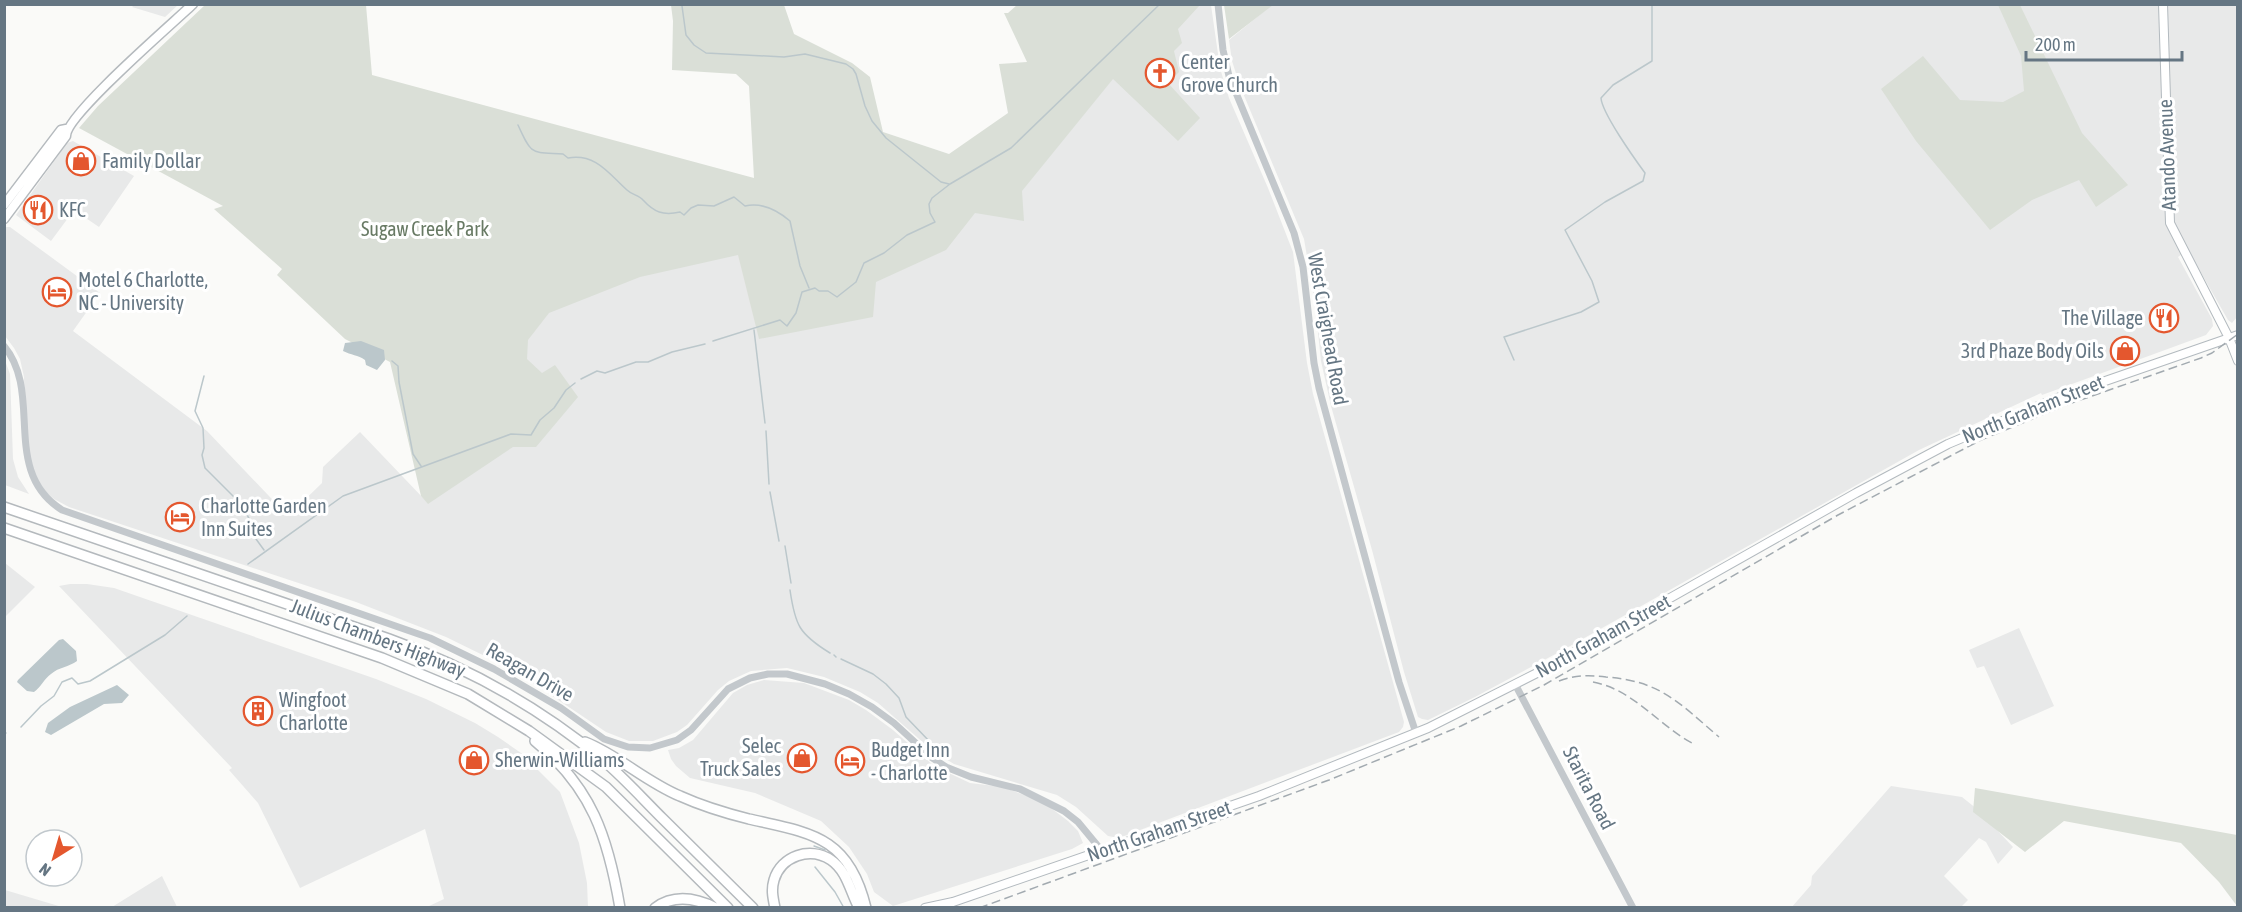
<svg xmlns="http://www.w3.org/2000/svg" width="2242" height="912" font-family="'Asap Condensed',sans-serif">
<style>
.built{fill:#e8e9e9}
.green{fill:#dadfd7}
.water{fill:#bbc7cb}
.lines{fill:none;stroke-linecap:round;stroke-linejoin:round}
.stream{stroke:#bbc7cb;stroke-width:1.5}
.secondary-casing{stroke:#b3babf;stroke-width:10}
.primary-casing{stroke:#b5babe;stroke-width:11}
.motorway-casing{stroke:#b4b9bd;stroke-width:12}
.tertiary{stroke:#c3c8cc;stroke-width:7}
.secondary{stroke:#fff;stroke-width:8}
.primary{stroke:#fff;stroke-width:8}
.motorway{stroke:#fff;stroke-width:9}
.rail{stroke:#a2aab0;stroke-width:1.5;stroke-dasharray:9 4.5;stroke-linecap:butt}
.labels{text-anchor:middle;stroke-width:6;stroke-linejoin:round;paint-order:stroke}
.poi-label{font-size:20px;fill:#657683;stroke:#fff;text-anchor:start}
.street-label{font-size:20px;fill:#657683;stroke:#fff}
.park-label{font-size:20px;fill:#687a64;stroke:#fff}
</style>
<rect width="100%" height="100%" fill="#fafaf8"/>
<path class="built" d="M135,4H178V5L165,17L132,7Z
M1273,4L2237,5V317L2232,323L2228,320L2188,250L2178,257L2212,319L2213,326L2206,335L2042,395L2041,393L1919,450L1563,650L1475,697L1428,720L1422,719L1418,717L1404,672L1372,550L1331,406L1321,361L1315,304L1304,239L1240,86L1232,61L1229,40Z
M1159,5H1211L1220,68L1229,98L1268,188L1293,252L1307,363L1313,394L1404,722L1403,727L1399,732L1119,838L1108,836L1076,807L1057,795L954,764L934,752L878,703L860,692L824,677L787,668L751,671L729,681L718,690L687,725L677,732L653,741H629L606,732L536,685L495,661L446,637L356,602L69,507L54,499L40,487L25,446L24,377L20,359L14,348L5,336L4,228L7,227H10L100,293L73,331L207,431L288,516L322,483L323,467L360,432L425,500L523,323L756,219L761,326Z
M73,141L134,176L99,227L74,210L51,241L16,215L67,143Z
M4,358L10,374L13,459L18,477L29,494L5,485Z
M5,563L35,587L5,617Z
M70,584H87L114,588L376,679L426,699L475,723L498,737L521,753L560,792L579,843L587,883L588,907H427L444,899L425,829L300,888L258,803L229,770L232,768L59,586Z
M2019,628L2054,706L2011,725L1984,666L1977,668L1969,650Z
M764,680L804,683L849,700L866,710L893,730L934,766L970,783L1003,787L1043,802L1068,821L1078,831L1083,843L1072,849L893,906L874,892L867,874L849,847L821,821L755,793L690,778L676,766L671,759L668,750L679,748L693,740L733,693L747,685Z
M1891,786L1962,797L1977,809L2013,847L1998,864L1986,842L1979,838L1944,876L1968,900L1961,907L1791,908L1811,885L1812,876Z
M162,876L177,907H112Z
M4,890H5L62,907H5Z"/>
<path class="green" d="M205,5H366L372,75L754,178L749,86L736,74L672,70L673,21L671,5H784L794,34L852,63L870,77L883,132L949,154L1008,113L999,64L1027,62L1004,13H1008L1017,5H1200L1178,29L1182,43L1174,51L1179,72L1168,83L1200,118L1178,141L1113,79L1022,191L1024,221L975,213L946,250L876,282L873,317L759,339L738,255L640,277L549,313L528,340L527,359L542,373L555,365L578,397L536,447H513L428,504L421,496L390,362L345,339L277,275L282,269L214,209L223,206L79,128L98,106Z
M1224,5V4L1273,5L1229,39Z
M1998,5H2020L2082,133L2128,185L2096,207L2079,180L2032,200L1990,230L1916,141L1881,89L1923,56L1960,100L2003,102L2024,91L2021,56Z
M1975,788L2237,835V906L2219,882L2181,843L2064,821L2025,852L1973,812Z"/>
<path class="water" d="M361,341L384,350L385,360L377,370L366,365L365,360C358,355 351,355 343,351L345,343Z
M63,639L76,651L77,661C69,667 59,667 51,674C44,679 41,687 34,692L27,691L17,682L18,680L59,640Z
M117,685L129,695L122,703L104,704L51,735L45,732L48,723L70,707Z"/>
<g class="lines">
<path class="stream" d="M682,6L686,35L694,45L706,53L784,57L805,54L846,64L853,69L856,74L865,106L872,121L886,138L941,182L949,184
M518,125C532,156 531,152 563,154L568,158C596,153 609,174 627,190C632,195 639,195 643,200C654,212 663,216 680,212L684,215L691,208L698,205L714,206L734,197L745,206C762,202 777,210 790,221L800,266L809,288
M754,330L765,423
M713,341L780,320L787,326L796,313L802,292L815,288L819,291H828L837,297L856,282L864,263L884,253L907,235L935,222L930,213L929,204L932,198L950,184L1011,148L1160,4
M1514,360L1504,337L1581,312L1599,302L1592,281L1565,230L1605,202L1643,181L1645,173C1634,158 1602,113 1601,98L1613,85L1652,61V4
M392,361L398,366L399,382L413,454L421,466
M204,376L195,411L203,428L204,448L202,455L205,468L240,503L250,520L256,539L264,550
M581,379L597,371L605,373L636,362H648L672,352L705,344
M766,431L769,484
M770,492L779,541
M785,546L791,583
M248,564L343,496L511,434L531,435L540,420L554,408L566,390L575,383
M790,590C795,625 799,634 830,653
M834,655L836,657
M841,659L873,674L886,684L899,698L906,717L931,743
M21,727L41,706L54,696L62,682L72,678L78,684L90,681L165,635L187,616
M4,733H6
M814,846L825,850
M815,867L835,892L844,908"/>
<g class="secondary-casing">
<path id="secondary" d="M2163,4L2170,223L2229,338L2238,361
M925,908L953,902L1259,796L1428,728L1539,672L1856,493L1948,444L2062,396L2238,335"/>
</g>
<g class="primary-casing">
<path id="primary" d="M4,205L61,130L66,129
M4,219L66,136C66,115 172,24 193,4"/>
</g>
<g class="motorway-casing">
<path id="motorway" d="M4,507L389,639C467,667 539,707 603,760C624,778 642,798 662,818C692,848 723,878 753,908
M4,528L382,658L468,694L529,731L606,787L728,908
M535,741C592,788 608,837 620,908
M585,742C618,755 646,782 680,796C702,806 725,813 749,819C811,833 849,836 866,908
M655,908C674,894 696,898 716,908
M775,908C773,898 771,890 774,880C781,856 810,846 831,860C847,871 850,891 859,908"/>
</g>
<path class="tertiary" d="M1218,4L1223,50L1229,76L1294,233L1303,267L1314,363L1319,388L1399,682L1416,733
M4,346C44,394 0,471 62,510L430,638L494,669L561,708L604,739L628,747L650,748L677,740L691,730L728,689L750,678L768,674H787L825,684L849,694L872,707L894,723L931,757L946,767L971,777L1020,789L1064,811L1078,822L1102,851
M1515,684L1633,908"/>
<use href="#secondary" class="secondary"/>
<use href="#primary" class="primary"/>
<use href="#motorway" class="motorway"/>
<path class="rail" d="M1559,681C1574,675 1590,675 1606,677C1661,681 1679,703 1719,737
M1593,682C1634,690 1657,724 1692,743
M979,908L1329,780L1461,726L1544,685L1838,515L1981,440L2069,404L2201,358L2212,353L2238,334"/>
</g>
<defs>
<g id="church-ring" transform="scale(1.5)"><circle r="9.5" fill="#fff" stroke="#e4572e" stroke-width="1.5"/><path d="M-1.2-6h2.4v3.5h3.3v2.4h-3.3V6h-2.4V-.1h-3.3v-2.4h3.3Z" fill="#e4572e"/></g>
<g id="shop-ring" transform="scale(1.5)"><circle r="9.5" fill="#fff" stroke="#e4572e" stroke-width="1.5"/><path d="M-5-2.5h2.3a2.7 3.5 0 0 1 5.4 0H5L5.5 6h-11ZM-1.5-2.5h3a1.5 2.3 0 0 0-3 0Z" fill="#e4572e"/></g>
<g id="restaurant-ring" transform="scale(1.5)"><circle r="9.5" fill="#fff" stroke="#e4572e" stroke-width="1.5"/><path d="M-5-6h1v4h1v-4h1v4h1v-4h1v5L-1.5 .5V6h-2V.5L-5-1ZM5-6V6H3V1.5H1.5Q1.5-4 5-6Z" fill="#e4572e"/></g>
<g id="hotel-ring" transform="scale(1.5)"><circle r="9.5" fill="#fff" stroke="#e4572e" stroke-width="1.5"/><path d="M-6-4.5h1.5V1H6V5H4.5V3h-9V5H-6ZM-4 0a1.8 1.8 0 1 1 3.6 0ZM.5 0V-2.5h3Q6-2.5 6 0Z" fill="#e4572e"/></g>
<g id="building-ring" transform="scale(1.5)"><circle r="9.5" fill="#fff" stroke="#e4572e" stroke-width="1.5"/><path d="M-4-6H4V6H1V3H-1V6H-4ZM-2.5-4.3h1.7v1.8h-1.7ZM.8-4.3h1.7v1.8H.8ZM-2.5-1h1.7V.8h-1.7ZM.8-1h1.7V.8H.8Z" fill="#e4572e"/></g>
</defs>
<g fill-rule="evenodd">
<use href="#church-ring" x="1160" y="73"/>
<use href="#shop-ring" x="81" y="161"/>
<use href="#restaurant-ring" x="38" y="210"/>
<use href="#hotel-ring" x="57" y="292"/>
<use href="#restaurant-ring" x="2164" y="318"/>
<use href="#shop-ring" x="2125" y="351"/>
<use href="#hotel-ring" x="180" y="517"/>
<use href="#building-ring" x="258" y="711"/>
<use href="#shop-ring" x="802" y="758"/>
<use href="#shop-ring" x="474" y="760"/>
<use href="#hotel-ring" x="850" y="761"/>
</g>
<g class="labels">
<g class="poi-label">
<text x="1181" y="69">Center<tspan x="1181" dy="23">Grove Church</tspan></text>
<text x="102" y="168">Family Dollar</text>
<text x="59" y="217">KFC</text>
<text x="78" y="287">Motel 6 Charlotte,<tspan x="78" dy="23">NC - University</tspan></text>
<text x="2143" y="325" text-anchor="end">The Village</text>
<text x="2104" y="358" text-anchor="end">3rd Phaze Body Oils</text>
<text x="201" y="513">Charlotte Garden<tspan x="201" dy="23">Inn Suites</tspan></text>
<text x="279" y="707">Wingfoot<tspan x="279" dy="23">Charlotte</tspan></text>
<text x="781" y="753" text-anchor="end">Selec<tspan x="781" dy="23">Truck Sales</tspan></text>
<text x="871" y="757">Budget Inn<tspan x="871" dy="23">- Charlotte</tspan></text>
<text x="495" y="767">Sherwin-Williams</text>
</g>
<g class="street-label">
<text transform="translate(2167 155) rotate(-92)" y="7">Atando Avenue</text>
<text transform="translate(1328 329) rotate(80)" y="7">West Craighead Road</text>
<text transform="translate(2033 409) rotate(-22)" y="7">North Graham Street</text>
<text transform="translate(1603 636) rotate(-29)" y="7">North Graham Street</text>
<text transform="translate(378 638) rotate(21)" y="7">Julius Chambers Highway</text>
<text transform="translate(530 672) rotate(30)" y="7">Reagan Drive</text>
<text transform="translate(1589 788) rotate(63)" y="7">Starita Road</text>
<text transform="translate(1159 831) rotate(-19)" y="7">North Graham Street</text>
</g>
<g class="park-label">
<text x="425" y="236">Sugaw Creek Park</text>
</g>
</g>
<rect width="2242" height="912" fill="none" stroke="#657683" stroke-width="12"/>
<g transform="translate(54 858) rotate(217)"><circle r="28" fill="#ffffff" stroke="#c1c8cd" stroke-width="1.5"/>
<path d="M0-4.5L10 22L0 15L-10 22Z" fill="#e4572e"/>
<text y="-9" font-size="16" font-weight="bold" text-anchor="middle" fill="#657683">N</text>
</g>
<path d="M2026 51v9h156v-9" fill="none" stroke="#657683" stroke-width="3"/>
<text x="2035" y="51" font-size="18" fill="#657683" stroke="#ffffff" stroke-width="4.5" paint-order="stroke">200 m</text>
</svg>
